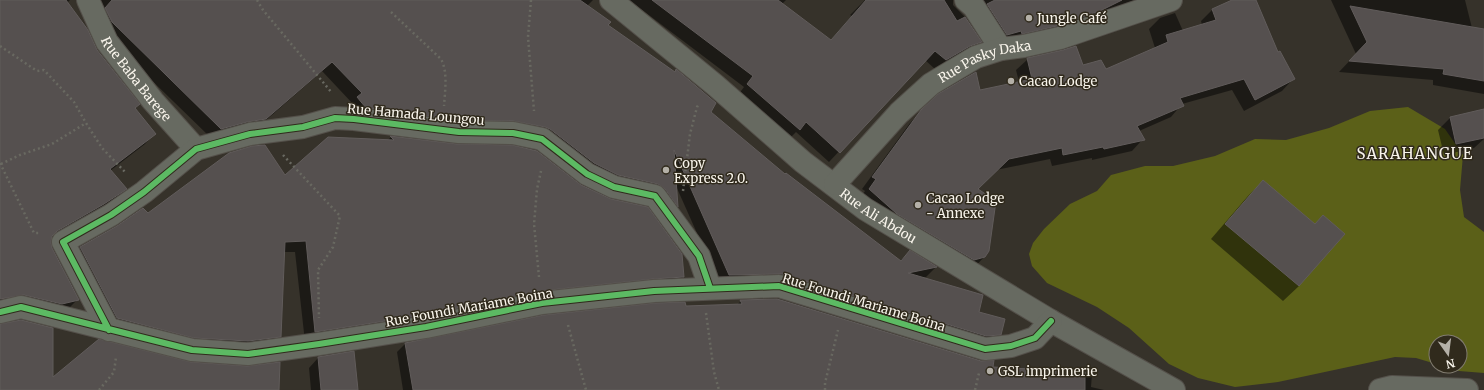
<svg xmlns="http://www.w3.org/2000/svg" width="1484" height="390" font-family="Merriweather,serif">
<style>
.forest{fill:#5b6018}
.shadow{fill:#0007}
.building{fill:#55504f;stroke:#615c5b}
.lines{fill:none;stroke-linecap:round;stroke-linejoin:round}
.minor-casing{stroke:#54504a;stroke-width:24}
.path{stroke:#696961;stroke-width:2.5;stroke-dasharray:2 3;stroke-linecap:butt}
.minor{stroke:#676a61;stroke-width:22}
.cycleway-casing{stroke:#302a1c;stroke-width:8}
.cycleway{stroke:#5cba63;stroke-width:6}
.poi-dot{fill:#b4b0a7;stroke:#302a1c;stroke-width:1.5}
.labels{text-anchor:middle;stroke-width:3;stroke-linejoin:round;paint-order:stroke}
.poi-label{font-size:13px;fill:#f8f4eb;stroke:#302a1c;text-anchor:start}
.street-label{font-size:13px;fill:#f8f4eb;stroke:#302a1c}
.quarter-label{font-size:15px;letter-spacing:1px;fill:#f8f4eb;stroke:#302a1c}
</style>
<rect width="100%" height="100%" fill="#36322a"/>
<path class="forest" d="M1408,107L1445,129L1463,155L1460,190L1464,217L1484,232V373L1459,371L1442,366H1460V342H1436V364L1416,358L1395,357L1278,382L1235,387L1198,378L1169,364L1129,328L1097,307L1047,283L1032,266L1029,254L1033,243L1044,229L1070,204L1097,191L1111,175L1145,166H1173L1215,156L1255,139L1286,140L1329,128L1370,111Z"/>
<path class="shadow" d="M0,0H70L67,3L96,50L134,108L154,134L145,144L110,171L125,189L116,198L93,214L51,238V248L78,299L68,309L0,306Z
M86,0H593L587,6L606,26L785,175L900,261L910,252L936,267L926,277L921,278L977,313L1000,334L990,344L772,283L720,285L676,186L677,206L668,216L540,139L348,108L353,104L322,71L256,129L211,138L102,32Z
M629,0H786L782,4L831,40L852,16L850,15L865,0H953V5L964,16L980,42L971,52L936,70L925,60L829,162L796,132L789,139L738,95L744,87Z
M962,0H1142L1092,20L997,45Z
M1235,0H1255L1278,54L1293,79L1282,91L1244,111L1232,90L1182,104L1171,117L1139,131L1143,139L1132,151L1092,160V158L1052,166L1050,159L996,170L976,189L984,257L973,269L858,201L865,191L862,189L910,123L922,111L980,91L1019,82L1016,70L1028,59L1060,76L1106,70L1155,48L1149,29L1160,18L1175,13L1183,31L1202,25L1201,21L1212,10Z
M1331,0H1465L1472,28L1484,30V94L1433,85V80L1339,72L1356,54Z
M1484,110V139L1474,148L1444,155L1438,130L1450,118Z
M391,137L457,145L683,277L672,288L305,342L295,252H284L280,336L269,347L236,352L106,329L69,259L80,248L118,227L148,215L285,177L387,141Z
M1263,181L1299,286L1283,301L1211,239L1248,196Z
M741,301L992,368L1092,374L1091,387L1104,390H403L397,352L405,344L544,316L737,305Z
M318,358L357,390H311L309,368Z"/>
<path class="building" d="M0,0H66L88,30L97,50L140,104L135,108L156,134L110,169L127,189L104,204L57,231L52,236L51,242L52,248L79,300L62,304L24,295L0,299Z
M112,0H580L611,22L608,25L675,72L676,69L716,103L711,112L785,174L786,173L901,261L910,250L937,267L908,273L983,295L979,312L1005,319L1001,335L986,336L782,274L729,275L674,150L678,207L665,189L658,184L618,175L594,163L550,129L545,127L513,121L460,120L366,108L357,97L362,93L332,62L266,119L247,122L221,129L112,22L105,8Z
M652,0H778L831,40L866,0H944L957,21L965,17L982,42L970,46L946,60L935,51L840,153L806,122L800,130L747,84L753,76Z
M995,0H1122L1102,10L1057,26L1022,34L1021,31L1007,35L987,4Z
M1232,0H1256L1278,52L1280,51L1295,79L1255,100L1244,79L1180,98L1184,106L1137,126L1145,140L1104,149L1103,147L1063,155L1062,148L1009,159L978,189L996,201L989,251L985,257L974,260L897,214L869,189L876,179L872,177L921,110L938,94L976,72L980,90L1032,79L1027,58L1063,50L1076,46L1083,65L1101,60L1106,69L1168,42L1166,35L1216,20L1212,9Z
M1350,6L1484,29V81L1443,74L1444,69L1349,61L1367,42Z
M1484,109V138L1456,144L1450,117Z
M390,136L457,144L512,145L537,151L581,185L611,199L648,207L682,254L684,277L653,279L541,291L424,315L315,332L306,241L285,242L281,337L248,341L194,338L117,318L80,247L117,226L143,208L148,213L229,153L252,146L265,145L285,175L328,137L394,140Z
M1263,180L1315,224L1323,215L1345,234L1299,286L1225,224Z
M777,299L981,361L994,360L993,367L1085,372V390H413L405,343L544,315L655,303L685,302L686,306L742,304L740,300Z
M21,320L53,328V377L99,339L191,362L247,366L280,362L279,390H0V324Z
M354,351L358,390H321L318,357Z"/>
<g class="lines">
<g class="minor-casing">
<g id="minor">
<path id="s1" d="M88,0L107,42L153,101L196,149"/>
<path id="s2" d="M611,0L715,85L803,162L865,209L1051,321L1174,390"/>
<path d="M966,0L974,7L1001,49"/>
<path id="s3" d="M835,184L899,113L931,84L976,57L1001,49L1024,46L1060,38L1171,0"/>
<path d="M0,312L21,307L192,350L248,354L319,344L426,327L542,303L654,291L779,286L985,349L1011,346L1035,338L1051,321"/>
<path d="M109,330L63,242L111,215L144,192L196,149L250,134L303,127L335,118L354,119L459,132L513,133L542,139L587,174L614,187L655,196L699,256L710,288"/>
<path d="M1380,390L1392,387L1467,390"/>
</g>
</g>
<path class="path" d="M257,0L263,10L332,93
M531,0L528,37L534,111
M391,12L441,59C448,72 445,91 444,106
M0,46L37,71L44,70L74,102L86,123L102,148L126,173
M283,155L340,216L333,247L318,270L319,318
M0,163L34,233H39
M1,164L20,155L52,144L86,123
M683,191L690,134L697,107L699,104
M539,277L534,224L537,189L541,171
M706,313L714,372L719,390
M568,325L586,390
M99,390L114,372L116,357
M825,390V383L838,330
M975,390L979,373"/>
<use href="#minor" class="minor"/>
<g class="cycleway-casing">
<path id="cycleway" d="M0,312L21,307L192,350L248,354L319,344L426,327L542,303L654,291L779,286L985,349L1011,346L1035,338L1051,321
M109,330L63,242L111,215L144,192L196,149L250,134L303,127L335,118L354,119L459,132L513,133L542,139L587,174L614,187L655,196L699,256L710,288"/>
</g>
<use href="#cycleway" class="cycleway"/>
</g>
<g class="poi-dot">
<circle cx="1029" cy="18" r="4"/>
<circle cx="1011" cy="81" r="4"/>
<circle cx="666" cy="170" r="4"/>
<circle cx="918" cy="205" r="4"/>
<circle cx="990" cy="371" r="4"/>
</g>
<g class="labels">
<g class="poi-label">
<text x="1037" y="23">Jungle Café</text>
<text x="1019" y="86">Cacao Lodge</text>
<text x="674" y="168">Copy<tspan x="674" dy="15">Express 2.0.</tspan></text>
<text x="926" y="203">Cacao Lodge<tspan x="926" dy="15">- Annexe</tspan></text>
<text x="998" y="376">GSL imprimerie</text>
</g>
<g class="street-label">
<text dy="5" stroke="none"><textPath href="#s3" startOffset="198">Rue Pasky Daka</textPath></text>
<text dy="5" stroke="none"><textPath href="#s1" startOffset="93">Rue Baba Barege</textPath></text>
<text transform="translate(416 114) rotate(5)" y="5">Rue Hamada Loungou</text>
<text dy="5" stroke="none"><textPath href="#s2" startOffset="344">Rue Ali Abdou</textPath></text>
<text transform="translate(864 302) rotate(17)" y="5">Rue Foundi Mariame Boina</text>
<text transform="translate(469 307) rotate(-10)" y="5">Rue Foundi Mariame Boina</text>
</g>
<g class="quarter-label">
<text x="1415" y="159">SARAHANGUE</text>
</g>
</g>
<g transform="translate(1448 354) rotate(166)"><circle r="19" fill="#302a1c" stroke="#807b6f"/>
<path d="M0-3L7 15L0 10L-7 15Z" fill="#b4b0a7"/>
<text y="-6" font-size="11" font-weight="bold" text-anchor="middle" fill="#f8f4eb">N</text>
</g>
</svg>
